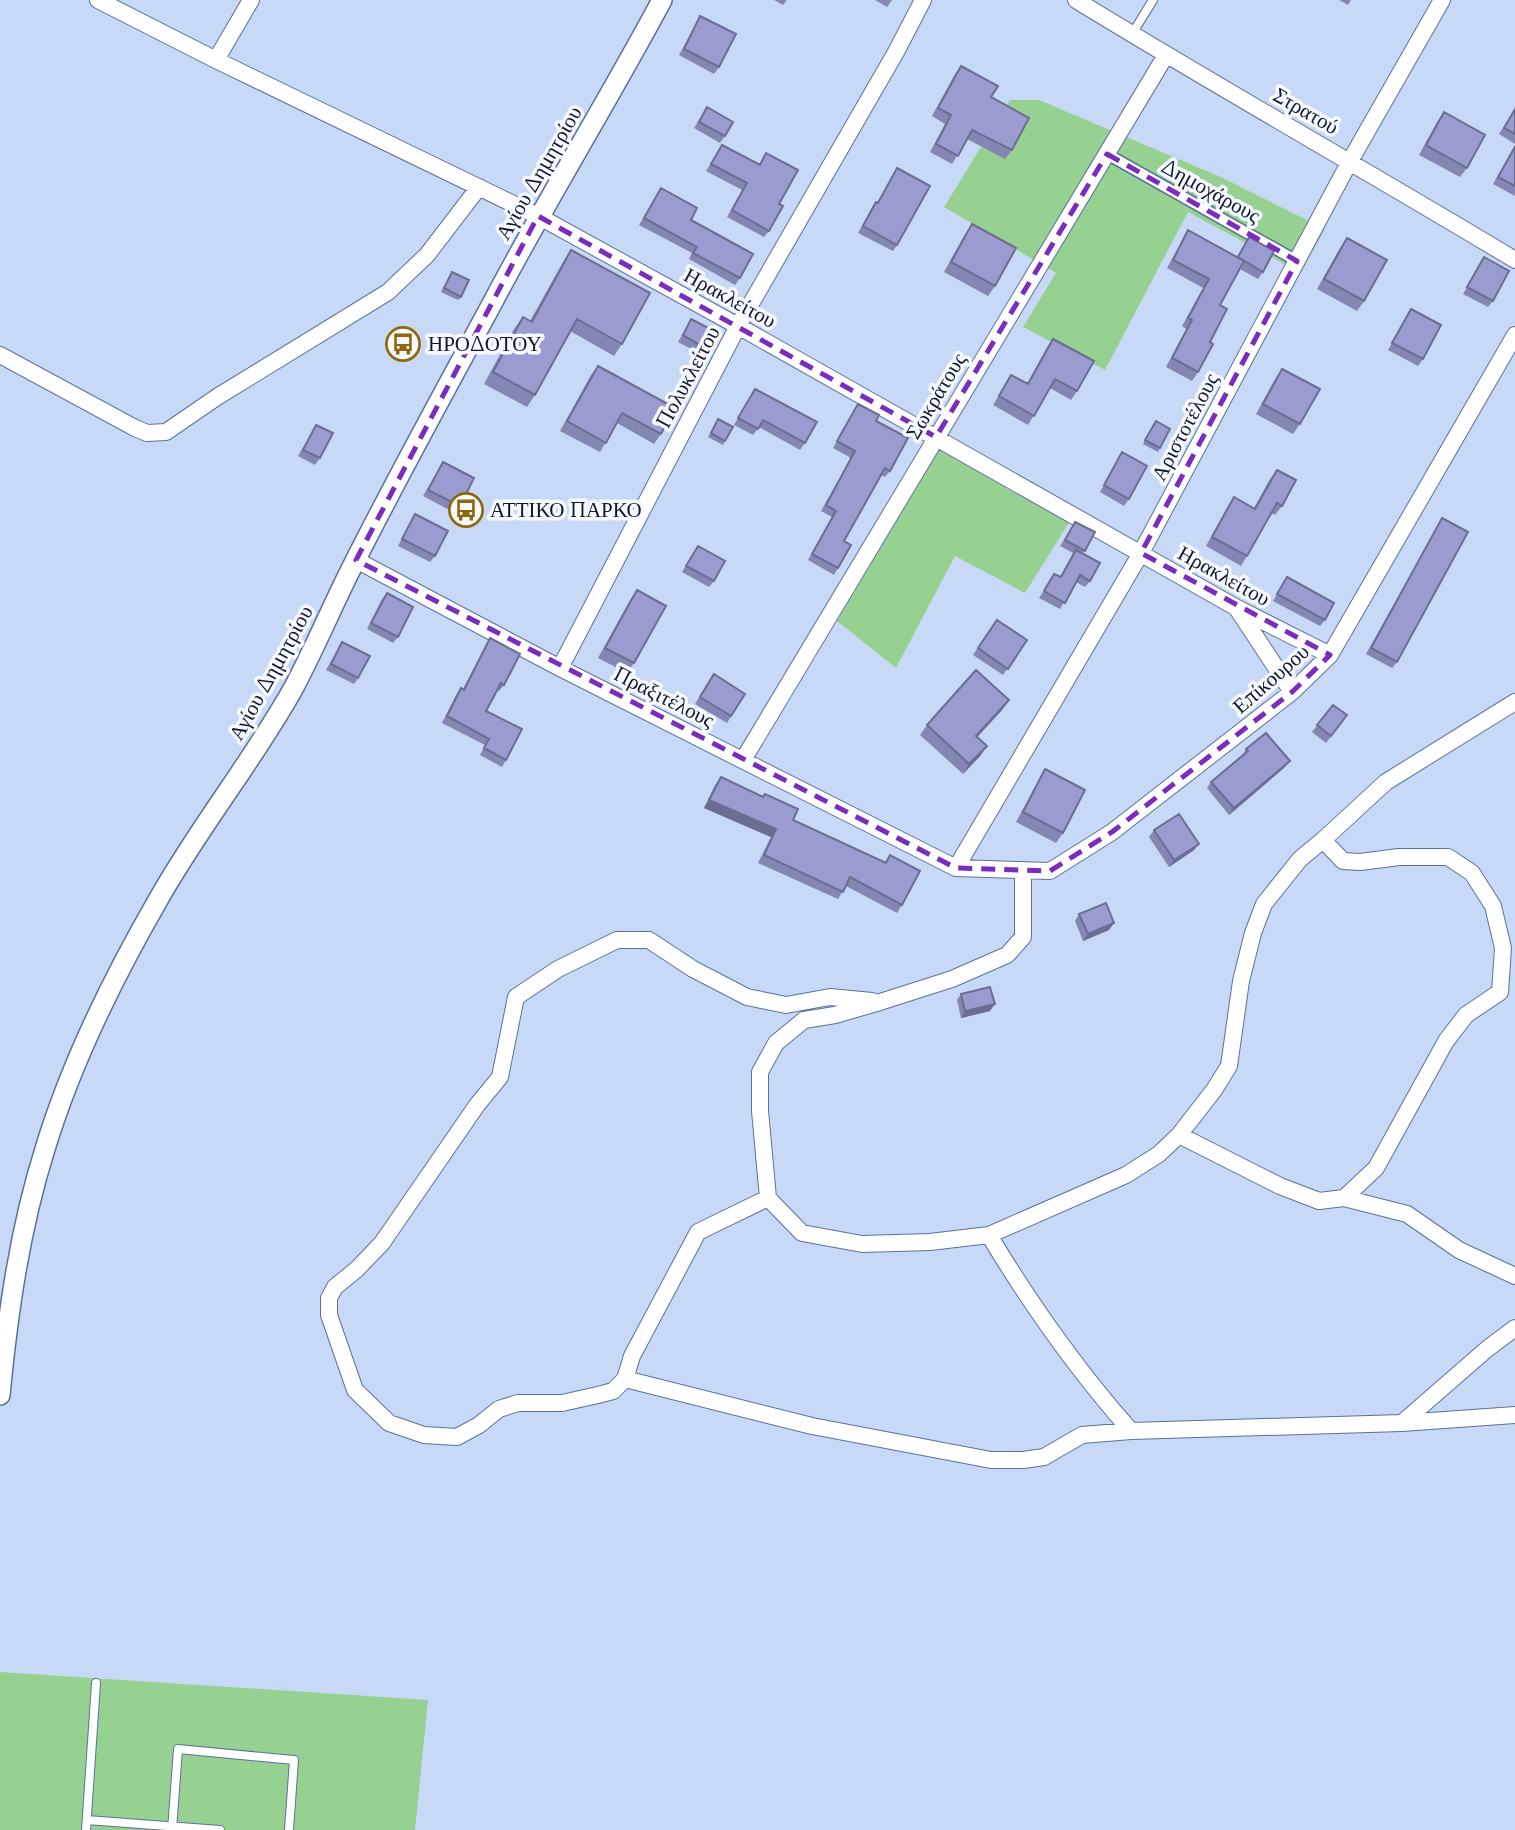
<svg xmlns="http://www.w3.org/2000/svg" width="1515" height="1830" font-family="Lora,serif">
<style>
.green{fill:#96d191}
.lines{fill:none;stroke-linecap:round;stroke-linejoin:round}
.service-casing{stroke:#5a719e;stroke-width:10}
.pedestrian-casing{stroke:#5a719e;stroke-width:13}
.minor-casing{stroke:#5a719e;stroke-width:18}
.tertiary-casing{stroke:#5a719e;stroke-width:22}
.service{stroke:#fff;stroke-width:8}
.pedestrian{stroke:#fff;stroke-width:10}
.minor{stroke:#fff;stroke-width:16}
.tertiary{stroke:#fff;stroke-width:19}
.wall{fill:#8486b3}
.shaded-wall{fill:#6c6d92}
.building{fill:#9a9cd0;stroke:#6c6d92;stroke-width:2}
.marked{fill:none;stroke:#7b2cbf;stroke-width:5;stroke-dasharray:14 9;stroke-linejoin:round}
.labels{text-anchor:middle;stroke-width:7;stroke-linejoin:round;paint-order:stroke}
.street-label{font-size:21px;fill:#0f182a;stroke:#f6f9ff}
.poi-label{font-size:21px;fill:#0f182a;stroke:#f6f9ff;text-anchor:start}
</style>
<rect width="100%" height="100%" fill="#c8d9f7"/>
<path class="green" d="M1010,100H1039L1221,177L1325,229L1301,273L1188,212L1105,370L1023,327L1056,273L944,207Z
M946,438L1015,473L1005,488L1070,521L1025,593L955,556L896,668L837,621Z
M0,1672L428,1700L415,1830H0Z"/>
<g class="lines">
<g class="service-casing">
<path id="service" d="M1132,34L1153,0
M87,1820L220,1830
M86,1830L96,1683
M172,1830L178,1749L294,1760L289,1830"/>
</g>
<g class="pedestrian-casing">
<path id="pedestrian" d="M1107,154L1297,261"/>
</g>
<g class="minor-casing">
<path id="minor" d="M98,0L216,60L538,216L738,326L1237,608L1330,655
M1076,0C1221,89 1369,172 1515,260
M216,60L251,0
M0,355L135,428L147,433L166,432L217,397L388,292L427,255L479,187
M356,560L560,668L956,868L1050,871L1112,832L1292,692L1330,655L1515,335
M1238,610L1292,692
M560,668L738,326L896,52L923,0
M743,760L1166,55
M956,868L1141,553L1350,161L1442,0
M1023,870V937L1007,955L952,979L880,1002L835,1015L804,1020L776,1043L760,1072V1111L768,1198L802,1233L862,1244L930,1242L989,1235L1126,1175L1159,1154L1179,1135L1214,1090L1229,1066L1241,981L1253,933L1264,904L1300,859L1323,840
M1179,1135L1280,1186L1319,1201L1344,1198L1376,1168L1446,1041L1466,1015L1500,992L1503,948L1493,906L1472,873L1448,857H1399L1360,862L1343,861L1323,840L1386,782L1515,702
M768,1198L698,1232L632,1356L625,1379L812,1426L991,1460H1023L1044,1457L1082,1435L1131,1431C1077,1370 1031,1305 989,1235
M1344,1198L1407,1214L1459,1250L1515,1276
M625,1379L613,1391L598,1395L562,1403H518L499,1409L479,1425L457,1437L424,1435L389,1423L355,1390L329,1315V1298L335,1287L357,1269L382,1243L477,1105L500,1077L516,997L558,969L617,940H649L693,969L747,997L786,1005L830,997L872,1001
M1402,1423L1487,1349L1515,1328
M1131,1431L1402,1423L1515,1415"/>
</g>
<g class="tertiary-casing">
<path id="tertiary" d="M0,1395C8,1312 20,1228 45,1149C71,1063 113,978 158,900C199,827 252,762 293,689C315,648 333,604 354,563C399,474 447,387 494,300C547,199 608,101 662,0"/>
</g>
<use href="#service" class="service"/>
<use href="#pedestrian" class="pedestrian"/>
<use href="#minor" class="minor"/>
<use href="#tertiary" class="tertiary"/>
</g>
<path class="wall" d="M774,0H787L783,5Z
M875,0H892L887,7Z
M1339,0H1351L1348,5Z
M700,16L719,67L714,74L679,55Z
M961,66L991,97L1012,150L1005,159L967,139L952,164L930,152L945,124L932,116L955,74Z
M707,107L725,136L720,143L694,128Z
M1515,109V144L1499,134Z
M1444,112L1467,168L1460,177L1419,155L1437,122Z
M722,145L759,165L766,153L779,204L769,231L764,237L727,217L742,190L706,171Z
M1515,145V196L1493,184Z
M897,168V245L893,251L858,233L871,209L876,202L877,203Z
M661,188L691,220L740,278L735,285L689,259L692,253L639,225Z
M972,224L995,286L988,296L944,272L965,234Z
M1188,230L1237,257L1249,237L1263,272L1258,279L1240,269L1220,305L1210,342L1198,372L1192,381L1166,367L1186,329L1182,326L1203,288L1167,268L1183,239Z
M1347,238L1364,301L1357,311L1317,289L1340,248Z
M571,250L622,344L614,356L570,331L535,395L527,407L484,384L514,329L523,317L530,321L563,262Z
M1484,257L1493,301L1488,307L1463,294Z
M450,275L461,297L458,300L441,292Z
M1411,309L1423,359L1418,366L1388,350Z
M691,319L705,348L701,354L678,342Z
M1053,339L1077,391L1071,400L1050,388L1028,425L993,405L1011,375L1027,384L1047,347Z
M598,366L661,434L654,444L617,423L600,452L560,431L591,375Z
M1282,369L1300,424L1293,434L1256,414L1275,379Z
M755,389L805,443L800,450L759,427L753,435L734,425Z
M858,404L876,421L890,471L885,477L881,475L844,541L838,568L834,575L808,560L832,517L821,511L851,458L833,448Z
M716,423L725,441L723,445L708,437Z
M316,425L320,458L315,465L298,456Z
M1153,425L1160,448L1158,452L1143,444Z
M1122,452L1129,499L1124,506L1100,492Z
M443,462L460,506L455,513L423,496Z
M1277,470L1282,506L1275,515L1271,513L1247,556L1241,566L1206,546L1228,506L1234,497L1254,508L1270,479Z
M415,514L435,556L430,562L398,546Z
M1442,518L1397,662L1392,668L1366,654Z
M1075,522L1095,532L1083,553L1090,581L1085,587L1076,582L1060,609L1039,598L1054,574L1060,577L1073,553L1060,546Z
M698,546L714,581L709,587L682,572Z
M1287,577L1325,620L1320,626L1273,601Z
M637,590L634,663L627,673L598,658L630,600Z
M387,593L398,637L393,643L367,629L382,599Z
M997,620L1027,640L1003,675L973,655Z
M490,638L504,685L499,691L497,690L486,711L506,760L502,767L480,755L485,745L442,723L456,695L461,688L463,689L486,645Z
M342,642L358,678L354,684L326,670Z
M709,681L745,694L727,723L695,704Z
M1333,705L1347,715L1326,743L1312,732Z
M1002,710L977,737L987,746L980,756L963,774L920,735L927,725Z
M1246,749L1285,767L1229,815L1207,788L1211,782L1242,756Z
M1045,769L1063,833L1056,843L1016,822L1039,779Z
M721,777L763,797L765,794L793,820L885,862L890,855L902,905L897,913L846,886L838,899L758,863L771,837L704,808L715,785Z
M1154,830L1194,850L1169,867L1149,837Z
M1079,914L1109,930L1083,941L1075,921Z
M961,994L990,1011L961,1018L957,1000Z"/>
<path class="shaded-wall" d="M1009,700L1002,710L969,746L976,736Z
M987,746L980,756L963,774L969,764Z
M1290,761L1285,767L1229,815L1234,808Z
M709,800L776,829L771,837L704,808Z
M1199,844L1194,850L1169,867L1174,860Z
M1114,923L1109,930L1083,941L1088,934Z
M995,1004L990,1011L961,1018L965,1011Z"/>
<path class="building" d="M700,16L736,34L719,67L684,49Z
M961,66L998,86L991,97L1029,118L1012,150L972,130L958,156L936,144L951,115L938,108Z
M707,107L733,122L725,136L699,122Z
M1515,109V134L1504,128Z
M1444,112L1485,135L1467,168L1426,145Z
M722,145L760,165L766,153L798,170L779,204L783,206L769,231L732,210L747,183L711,164Z
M1515,147V186L1498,177Z
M897,168L930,186L897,245L863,226L876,202L878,203Z
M661,188L697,208L691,220L753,254L740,278L693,253L697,247L644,218Z
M972,224L1016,248L995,286L951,262Z
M1188,230L1244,261L1220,305L1227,309L1210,342L1213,344L1198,372L1172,358L1192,320L1188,318L1209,279L1173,260Z
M1249,237L1274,251L1263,272L1238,257Z
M1347,238L1387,260L1364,301L1324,279Z
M571,250L650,293L622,344L577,319L535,395L493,372L523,317L532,322Z
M1484,257L1509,271L1493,301L1467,287Z
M452,272L469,280L461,297L444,288Z
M1411,309L1441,325L1423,359L1392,343Z
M691,319L714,331L705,348L683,335Z
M1053,339L1094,361L1077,391L1055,379L1034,416L999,396L1011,375L1028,384Z
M598,366L675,408L661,434L622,413L606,443L567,421Z
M1282,369L1320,389L1300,424L1263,404Z
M755,389L817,422L805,443L763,420L758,429L738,418Z
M858,404L879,415L876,421L908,438L890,471L885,468L844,541L851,545L838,568L812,554L836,511L826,505L855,451L837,441Z
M718,419L733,427L725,441L711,433Z
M1156,421L1170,429L1160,448L1145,440Z
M316,425L333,433L320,458L303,450Z
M1122,452L1147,466L1129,499L1104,485Z
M443,462L474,478L460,506L428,490Z
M1277,470L1296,480L1282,506L1277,503L1247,556L1212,537L1234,497L1255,509Z
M415,514L448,531L435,556L402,539Z
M1442,518L1468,532L1397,662L1371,648Z
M1075,522L1095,532L1085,551L1065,540Z
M698,546L725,561L714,581L686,566Z
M1076,550L1100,563L1090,581L1080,575L1065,603L1044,591L1054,574L1061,577Z
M1287,577L1334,603L1325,620L1277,594Z
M637,590L666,606L634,663L605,648Z
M387,593L413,607L398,637L371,623Z
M997,620L1027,640L1008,669L978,648Z
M490,638L520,654L504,685L501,683L486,711L522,729L506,760L484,748L489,739L447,716L461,688L464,690Z
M342,642L370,656L358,678L331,664Z
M976,670L1009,700L976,736L987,746L969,764L927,725Z
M714,674L745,694L731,716L700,697Z
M1333,705L1347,715L1331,736L1317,725Z
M1266,733L1290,761L1234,808L1211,782L1248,751L1246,749Z
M1045,769L1085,790L1063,833L1023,812Z
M721,777L763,797L765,794L798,809L793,820L886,863L890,855L920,871L902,905L850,877L843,892L764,855L776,829L709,800Z
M1179,814L1199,844L1174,860L1154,830Z
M1106,903L1114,923L1088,934L1079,914Z
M990,987L995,1004L965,1011L961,994Z"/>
<path class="marked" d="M1107,154L1297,261L1141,553L1330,655L1292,692L1112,832L1050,871L956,868L356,560L538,216L936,437Z"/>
<defs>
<g id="bus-ring" transform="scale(1.75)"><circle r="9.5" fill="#f6f9ff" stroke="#8d680b" stroke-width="1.5"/><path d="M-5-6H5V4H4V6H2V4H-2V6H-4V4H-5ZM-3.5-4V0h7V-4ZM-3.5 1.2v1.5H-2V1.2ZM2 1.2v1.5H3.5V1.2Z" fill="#8d680b"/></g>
</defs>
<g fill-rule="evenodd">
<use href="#bus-ring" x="403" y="344"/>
<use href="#bus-ring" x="466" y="510"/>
</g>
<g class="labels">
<g class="street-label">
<text transform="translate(1306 111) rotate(30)" y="7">Στρατού</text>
<text transform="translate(539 173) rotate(-60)" y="7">Αγίου Δημητρίου</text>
<text transform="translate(1211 191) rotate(29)" y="7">Δημοχάρους</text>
<text transform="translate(730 298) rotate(29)" y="7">Ηρακλείτου</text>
<text transform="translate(688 377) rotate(-62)" y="7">Πολυκλείτου</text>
<text transform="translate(936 396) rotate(-59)" y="7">Σωκράτους</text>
<text transform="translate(1185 427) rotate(-62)" y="7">Αριστοτέλους</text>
<text transform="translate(1224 576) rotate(29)" y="7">Ηρακλείτου</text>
<text transform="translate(271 673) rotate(-61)" y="7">Αγίου Δημητρίου</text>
<text transform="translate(1271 679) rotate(-41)" y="7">Επίκουρου</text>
<text transform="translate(664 697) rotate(27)" y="7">Πραξιτέλους</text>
</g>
<g class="poi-label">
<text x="428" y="351">ΗΡΟΔΟΤΟΥ</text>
<text x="490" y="517">ΑΤΤΙΚΟ ΠΑΡΚΟ</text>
</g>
</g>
</svg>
